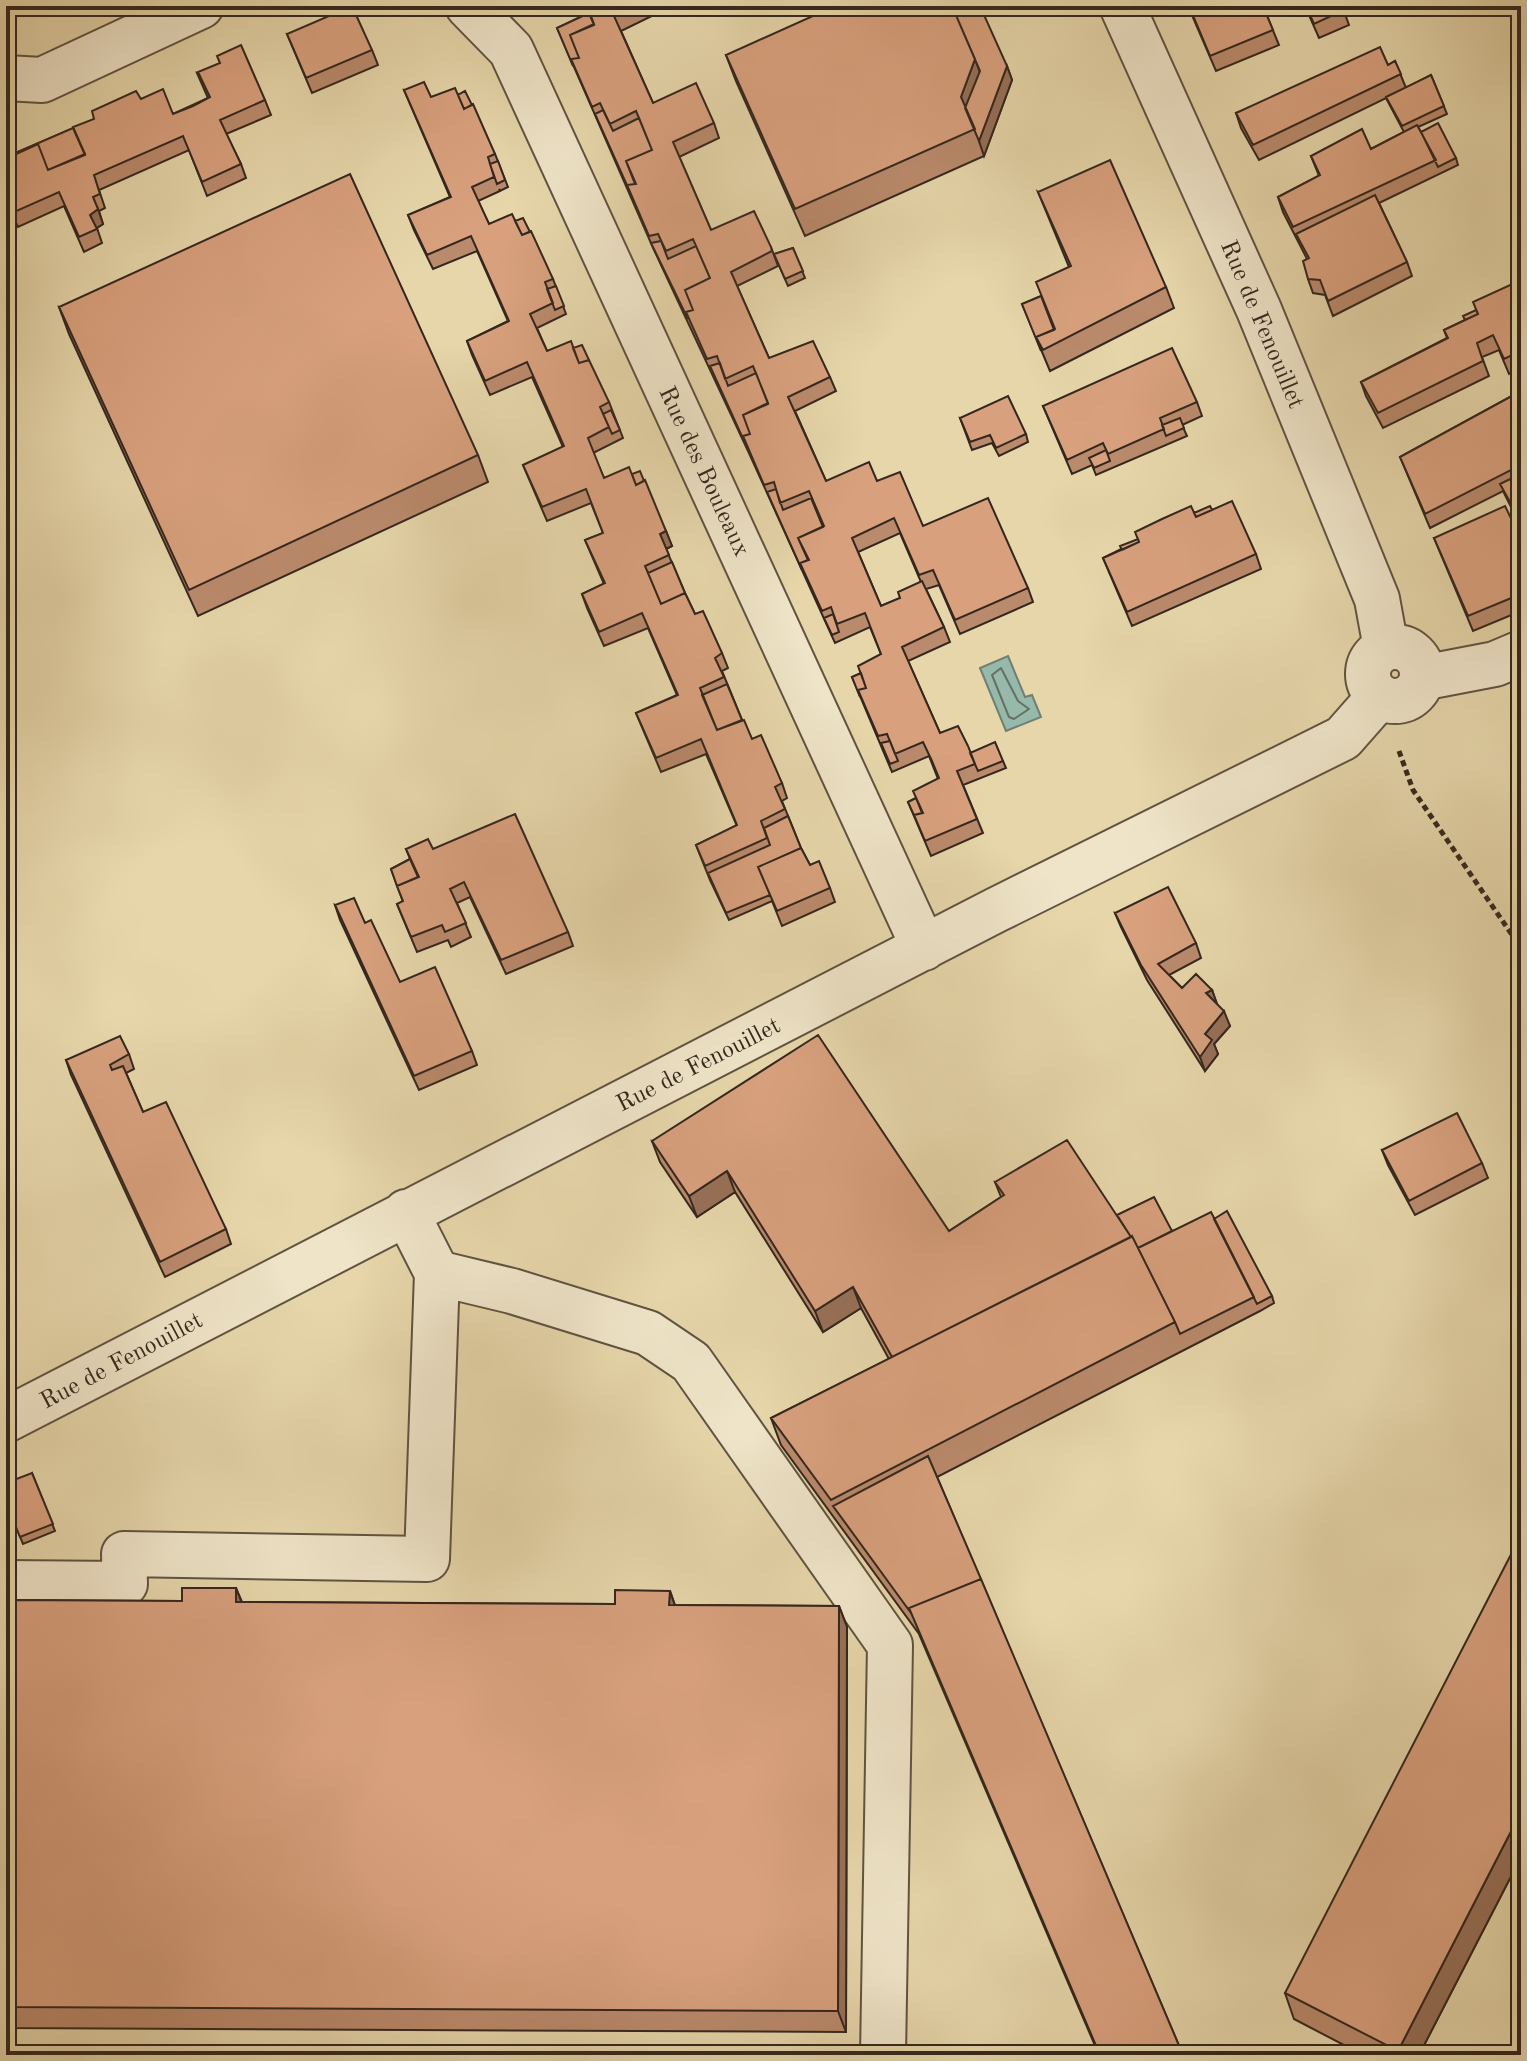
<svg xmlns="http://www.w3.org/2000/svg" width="1527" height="2061" font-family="'Old Standard TT',serif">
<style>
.water{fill:#96b9ab;stroke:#6f7f73;stroke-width:2}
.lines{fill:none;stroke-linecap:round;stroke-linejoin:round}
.shore{stroke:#657064;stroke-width:2}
.minor-casing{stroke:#605341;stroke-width:48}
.path{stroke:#34271e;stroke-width:5;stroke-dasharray:6 4;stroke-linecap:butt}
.minor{stroke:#efe4c8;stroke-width:44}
.wall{fill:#ba8a6c;stroke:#34271e;stroke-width:2;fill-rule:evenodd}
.shaded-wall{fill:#977058;stroke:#34271e;stroke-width:2}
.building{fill:#d8a07d;stroke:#34271e;stroke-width:2}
.labels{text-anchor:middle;stroke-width:6;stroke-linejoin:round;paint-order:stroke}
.street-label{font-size:24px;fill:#34271e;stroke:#efe4c8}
</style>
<rect width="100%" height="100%" fill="#e6d6aa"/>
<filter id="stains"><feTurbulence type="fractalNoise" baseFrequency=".0025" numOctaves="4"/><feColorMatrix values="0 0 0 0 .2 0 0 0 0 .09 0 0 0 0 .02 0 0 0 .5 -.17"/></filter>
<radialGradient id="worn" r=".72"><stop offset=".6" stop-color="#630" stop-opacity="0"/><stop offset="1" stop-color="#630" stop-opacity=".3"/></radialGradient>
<path class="water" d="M1008,656L1025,697L1032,695L1041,717L1006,731L980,668Z"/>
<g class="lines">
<path class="shore" d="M1001,668L1018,701L1029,709L1014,719L1009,717L992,675Z"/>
<g class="minor-casing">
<path id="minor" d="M468,6L511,50L924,948
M1122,6L1259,310L1377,599L1386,648
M6,78L42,80L201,6
M1368 674a27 27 0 1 1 54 0a27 27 0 1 1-54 0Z
M1422,678L1495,664L1521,653
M437,1273L512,1291L648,1333L691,1362L890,1645L883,2055
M6,1420L996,910L1343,738L1379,697
M6,1583L125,1584L124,1554L427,1559L437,1273L406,1212"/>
</g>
<path class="path" d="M1399,751L1413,790L1521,948"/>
<use href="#minor" class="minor"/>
</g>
<path class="wall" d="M30,6H59L34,16Z
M587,6H660L662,11L621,31L653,103L714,123L719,138L679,157L711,230L771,247L778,266L737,286L769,358L830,377L836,391L795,411L826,481H877L923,526L1028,588L1033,602L960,634L939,585L926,589L944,627L950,642L908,661L940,733L970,753L1003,761L1006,768L963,785L983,833L931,856L908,802L916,798L938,779L929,756L892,772L852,677L861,673L881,654L870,627L835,643L748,451L654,250L557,28L589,13ZM900,533L921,582L900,598L881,606L858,552Z
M1188,6H1263L1279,45L1216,71Z
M1305,6H1342L1349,25L1319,38Z
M287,34L372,50L378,65L312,93Z
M726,55L1007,66L1012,80L984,156L805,236L736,81Z
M1395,61L1406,88L1431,75L1447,114L1418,127L1421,132L1456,158L1458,165L1379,203L1407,262L1412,276L1333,316L1325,295L1313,293L1308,279L1307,259L1283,212L1278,197L1319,176L1311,156L1371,149L1404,132L1386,98L1259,160L1241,128L1236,113L1388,65Z
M197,73L265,100L271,115L226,134L241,164L246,178L207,196L189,150L99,190L105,208L99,211L103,224L97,228L102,243L84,252L64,206L18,227L6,201V149L13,154L141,99L173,114L208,98Z
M404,90L431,97L458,95L495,154L508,187L500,191L499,189L500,191L478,201L489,224L515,221L553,279L566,314L537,328L547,351L573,348L609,402L623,438L593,453L604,478L632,474L666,531L672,546L666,549L685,593L695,614L722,653L728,668L722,671L742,720L752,739L782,783L787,798L782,801L801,848L810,865L830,888L835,902L782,926L772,901L729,920L710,880L696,845L737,826L706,754L661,772L636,713L677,695L648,628L604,646L587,608L582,594L604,584L585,540L603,533L591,503L547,521L523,465L563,447L532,377L490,395L472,355L467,341L508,321L477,251L433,269L414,230L408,215L450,197Z
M1038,192L1166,287L1174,308L1050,371L1022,304L1041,296L1069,267Z
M793,248L805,278L788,286L774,254Z
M1521,280V368L1509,374L1499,350L1482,357L1489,376L1383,428L1366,396L1361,382L1447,338L1444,330L1465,320L1476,310Z
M59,307L478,455L488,482L198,616L69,334Z
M1521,391V482L1513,486L1521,507L1512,509L1503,491L1430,528L1400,457Z
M1197,402L1202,416L1182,425L1187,436L1096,475L1092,465L1072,474L1043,406Z
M960,418L1026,434L1028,442L999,456L992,443L972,450Z
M1212,510L1256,554L1261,569L1132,626L1103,558L1194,513Z
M1434,538L1521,539V611L1473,631Z
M406,849H433L568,932L573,946L506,974L470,897L457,903L471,937L451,947L448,940L417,952L397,904L403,902L391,869L410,859Z
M335,905L365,923L400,982L472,1051L477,1065L419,1090L340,920Z
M1115,913L1196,943L1201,958L1169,975L1182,988L1212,990L1217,1004L1230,1026L1214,1044L1218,1054L1205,1071L1147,980L1121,927Z
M129,1054L134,1069L126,1073L143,1112L226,1229L231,1244L165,1277L71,1075L66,1060Z
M652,1141L949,1231L1001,1197L995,1182L1172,1231L1214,1219L1272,1296L1274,1303L1260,1311L937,1477L1183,2055H1099L919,1634L781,1445L771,1418L889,1359L861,1308L823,1332L735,1192L697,1217L660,1162Z
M1382,1150L1482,1163L1488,1178L1415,1215L1388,1165Z
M32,1473L55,1531L23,1544L6,1502Z
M236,1588L242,1602L615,1604L670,1591L675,1605L839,1606L847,1627L846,2032L6,2028V1600L182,1601Z
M1521,1857L1419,2055H1363L1294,2019L1285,1993Z"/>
<path class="shaded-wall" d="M975,59L985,86L971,123L961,97Z
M1007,66L1012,80L984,156L979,141Z
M98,209L103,224L95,229L90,215Z
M666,531L672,546L666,549L660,534Z
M1212,990L1217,1004L1206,993Z
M1224,1011L1230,1026L1214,1044L1218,1054L1205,1071L1200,1057L1205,1034Z
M727,1171L735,1192L697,1217L689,1196Z
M853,1287L861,1308L823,1332L815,1311Z
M236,1588L244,1609L236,1602Z
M670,1591L677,1612L669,1605Z
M839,1606L847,1627L846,2032L838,2011Z
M1521,1812V1857L1419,2055H1399L1398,2051Z"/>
<path class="building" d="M348,6H352L329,16L328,15Z
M352,6L372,50L306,78L287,34Z
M587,6H636L614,16L653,103L696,83L714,123L673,142L711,230L754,211L771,247L772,251L731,272L769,358L813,341L830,377L788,397L826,481L869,462L877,481L900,472L923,526L988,498L1028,588L955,620L933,570L919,575L894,518L852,538L881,606L900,598L898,592L922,581L944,627L902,647L940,733L958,726L968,746L975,764L957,771L977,819L925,841L914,815L923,813L913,791L939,778L932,761L923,742L895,754L887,734L878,736L858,690L866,688L858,666L881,654L865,613L837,624L831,607L822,611L800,563L809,560L798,538L824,526L809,491L780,503L774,482L764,485L743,436L750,434L743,415L768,403L753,366L725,379L717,356L707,359L686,312L693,310L685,290L710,278L693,239L666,251L658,234L649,236L627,185L636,184L626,161L652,150L636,111L610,124L600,103L592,107L571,59L579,58L570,35L594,24Z
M835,6H952L975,59L961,97L975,129L795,209L726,55Z
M952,6H980L1007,66L979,141L965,108L980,71Z
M1189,6H1263L1273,30L1210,56Z
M1306,6H1342L1344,10L1314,24Z
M589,13L594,25L570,35L579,58L571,59L573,66L557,28Z
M241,45L265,100L220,120L241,164L202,182L183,136L94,175L100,194L93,197L98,209L90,215L97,229L79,237L59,192L12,213L6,198V149L11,147L13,155L38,144L48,170L85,154L73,127L94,119L92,111L136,91L141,99L163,89L173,114L193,106L210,97L198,72L220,63L217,56Z
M1380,47L1388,65L1395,61L1401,74L1253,145L1236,113Z
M1431,75L1444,106L1402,126L1386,97Z
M424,82L431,97L455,88L464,109L473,104L495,154L488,157L494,177L472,187L489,224L512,214L522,235L531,231L553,279L545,282L553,303L530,314L547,351L571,341L579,363L589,360L609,402L600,407L609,427L588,438L604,478L629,467L636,485L645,480L666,531L660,534L669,555L645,566L661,604L685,593L695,614L703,611L722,653L715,658L724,677L700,688L717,730L744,720L752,739L761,735L782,783L775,787L785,809L761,821L767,838L705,866L696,845L737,825L701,739L656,758L636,713L678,695L642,613L599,632L582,594L605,583L585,540L603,533L586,489L542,507L523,465L564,446L527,362L485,381L467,341L509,321L471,236L427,255L408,215L451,197L404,90Z
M465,91L472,105L464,109L458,95Z
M603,110L613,131L639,118L652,150L626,161L635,184L627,185L630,192L595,114Z
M1438,123L1456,158L1438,167L1421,132Z
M1417,125L1436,160L1293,227L1278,197L1320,175L1311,156L1362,129L1371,149Z
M73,128L85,155L48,170L38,144L14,155L13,154Z
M1110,160L1166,287L1043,350L1036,337L1055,329L1036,282L1071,266L1038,192Z
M498,161L505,180L497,184L490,164Z
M350,174L478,455L189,590L59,307Z
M1375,195L1407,262L1328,301L1320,280L1308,279L1303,261L1309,258L1296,234Z
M523,218L530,232L522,235L515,221Z
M661,241L668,259L696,246L710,278L685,290L693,310L686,312L688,319L651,243Z
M793,248L803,271L785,279L774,254Z
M1521,280V351L1504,359L1493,335L1477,343L1483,361L1378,413L1361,382L1448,338L1444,330L1478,314L1473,302Z
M556,286L564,306L555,310L547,289Z
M1041,296L1054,330L1036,337L1041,351L1022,304Z
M1476,310L1478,314L1465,320L1463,316Z
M582,345L589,360L579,363L573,348Z
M1172,348L1197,402L1160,418L1164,429L1108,454L1103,443L1067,460L1043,406Z
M720,363L728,386L756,373L768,404L743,415L750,434L743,436L745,443L710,366Z
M1521,391V465L1425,514L1400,457Z
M1008,396L1026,434L996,448L990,435L970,442L960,418Z
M611,410L620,430L612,434L603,414Z
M1180,418L1184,428L1166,436L1162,425Z
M1106,450L1110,461L1094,468L1089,458Z
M640,471L644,481L636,485L632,474Z
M1510,479L1519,499L1510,502L1500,484Z
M776,489L783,510L811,498L823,527L798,538L808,560L800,563L802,570L767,492Z
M1232,501L1256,554L1127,612L1103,558L1139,542L1135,532L1162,519L1191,506L1196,517Z
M1210,506L1212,510L1196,517L1194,513Z
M1505,506L1521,539V594L1468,616L1434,538Z
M1138,539L1139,542L1122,550L1120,546Z
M672,562L685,593L661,604L648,573Z
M833,614L839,632L832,635L824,618Z
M861,673L866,688L858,690L860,697L852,677Z
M727,684L742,720L717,730L702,695Z
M890,741L898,761L890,764L881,743Z
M995,742L1003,761L978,771L970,753Z
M916,798L922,813L914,815L917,822L908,802Z
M515,814L568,932L501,960L464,882L450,889L466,923L445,932L442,925L411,937L397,904L403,901L397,886L419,877L406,849L428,839L433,849Z
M788,816L801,848L758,867L770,895L726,913L708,873L770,845L764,828Z
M801,848L810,865L819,861L830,888L777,911L758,867Z
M410,859L418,877L397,886L391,869Z
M1168,887L1196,943L1158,964L1182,988L1196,974L1212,990L1206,993L1224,1011L1205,1034L1212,1040L1200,1057L1141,965L1115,913Z
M354,898L365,923L371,920L400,982L435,967L472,1051L414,1076L335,905Z
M818,1035L949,1231L1004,1195L995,1182L1067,1140L1131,1237L892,1357L853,1287L815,1311L727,1171L689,1196L652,1141Z
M120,1036L129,1054L110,1065L112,1070L123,1066L143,1112L166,1102L226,1229L160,1262L66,1060Z
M1457,1113L1482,1163L1409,1201L1382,1150Z
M1154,1197L1172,1231L1138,1248L1132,1236L1131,1237L1117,1215Z
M1227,1211L1272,1296L1257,1304L1214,1219Z
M1211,1212L1254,1297L1180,1334L1175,1322L1138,1248Z
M1132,1236L1175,1322L831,1500L771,1418Z
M928,1456L981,1579L909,1608L911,1613L833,1506Z
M32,1473L53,1524L20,1537L6,1502V1483Z
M1521,1535V1812L1398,2051L1285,1993Z
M981,1579L1183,2055H1100L909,1608Z
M182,1588H236V1602L615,1604V1590L670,1591L669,1605L839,1606L838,2011L6,2007V1600L182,1601Z"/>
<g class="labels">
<g class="street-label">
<text transform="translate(1263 324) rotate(67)" y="8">Rue de Fenouillet</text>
<text transform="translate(705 471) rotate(65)" y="8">Rue des Bouleaux</text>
<text transform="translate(698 1064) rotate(-27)" y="8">Rue de Fenouillet</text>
<text transform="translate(121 1360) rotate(-28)" y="8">Rue de Fenouillet</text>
</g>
</g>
<rect width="1527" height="2061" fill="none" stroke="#e6d6aa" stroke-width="32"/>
<rect x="8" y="8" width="1511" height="2045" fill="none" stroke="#34271e" stroke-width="4"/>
<rect x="16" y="16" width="1495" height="2029" fill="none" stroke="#34271e" stroke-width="2"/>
<rect width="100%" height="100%" filter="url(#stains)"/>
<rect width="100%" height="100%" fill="url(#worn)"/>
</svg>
